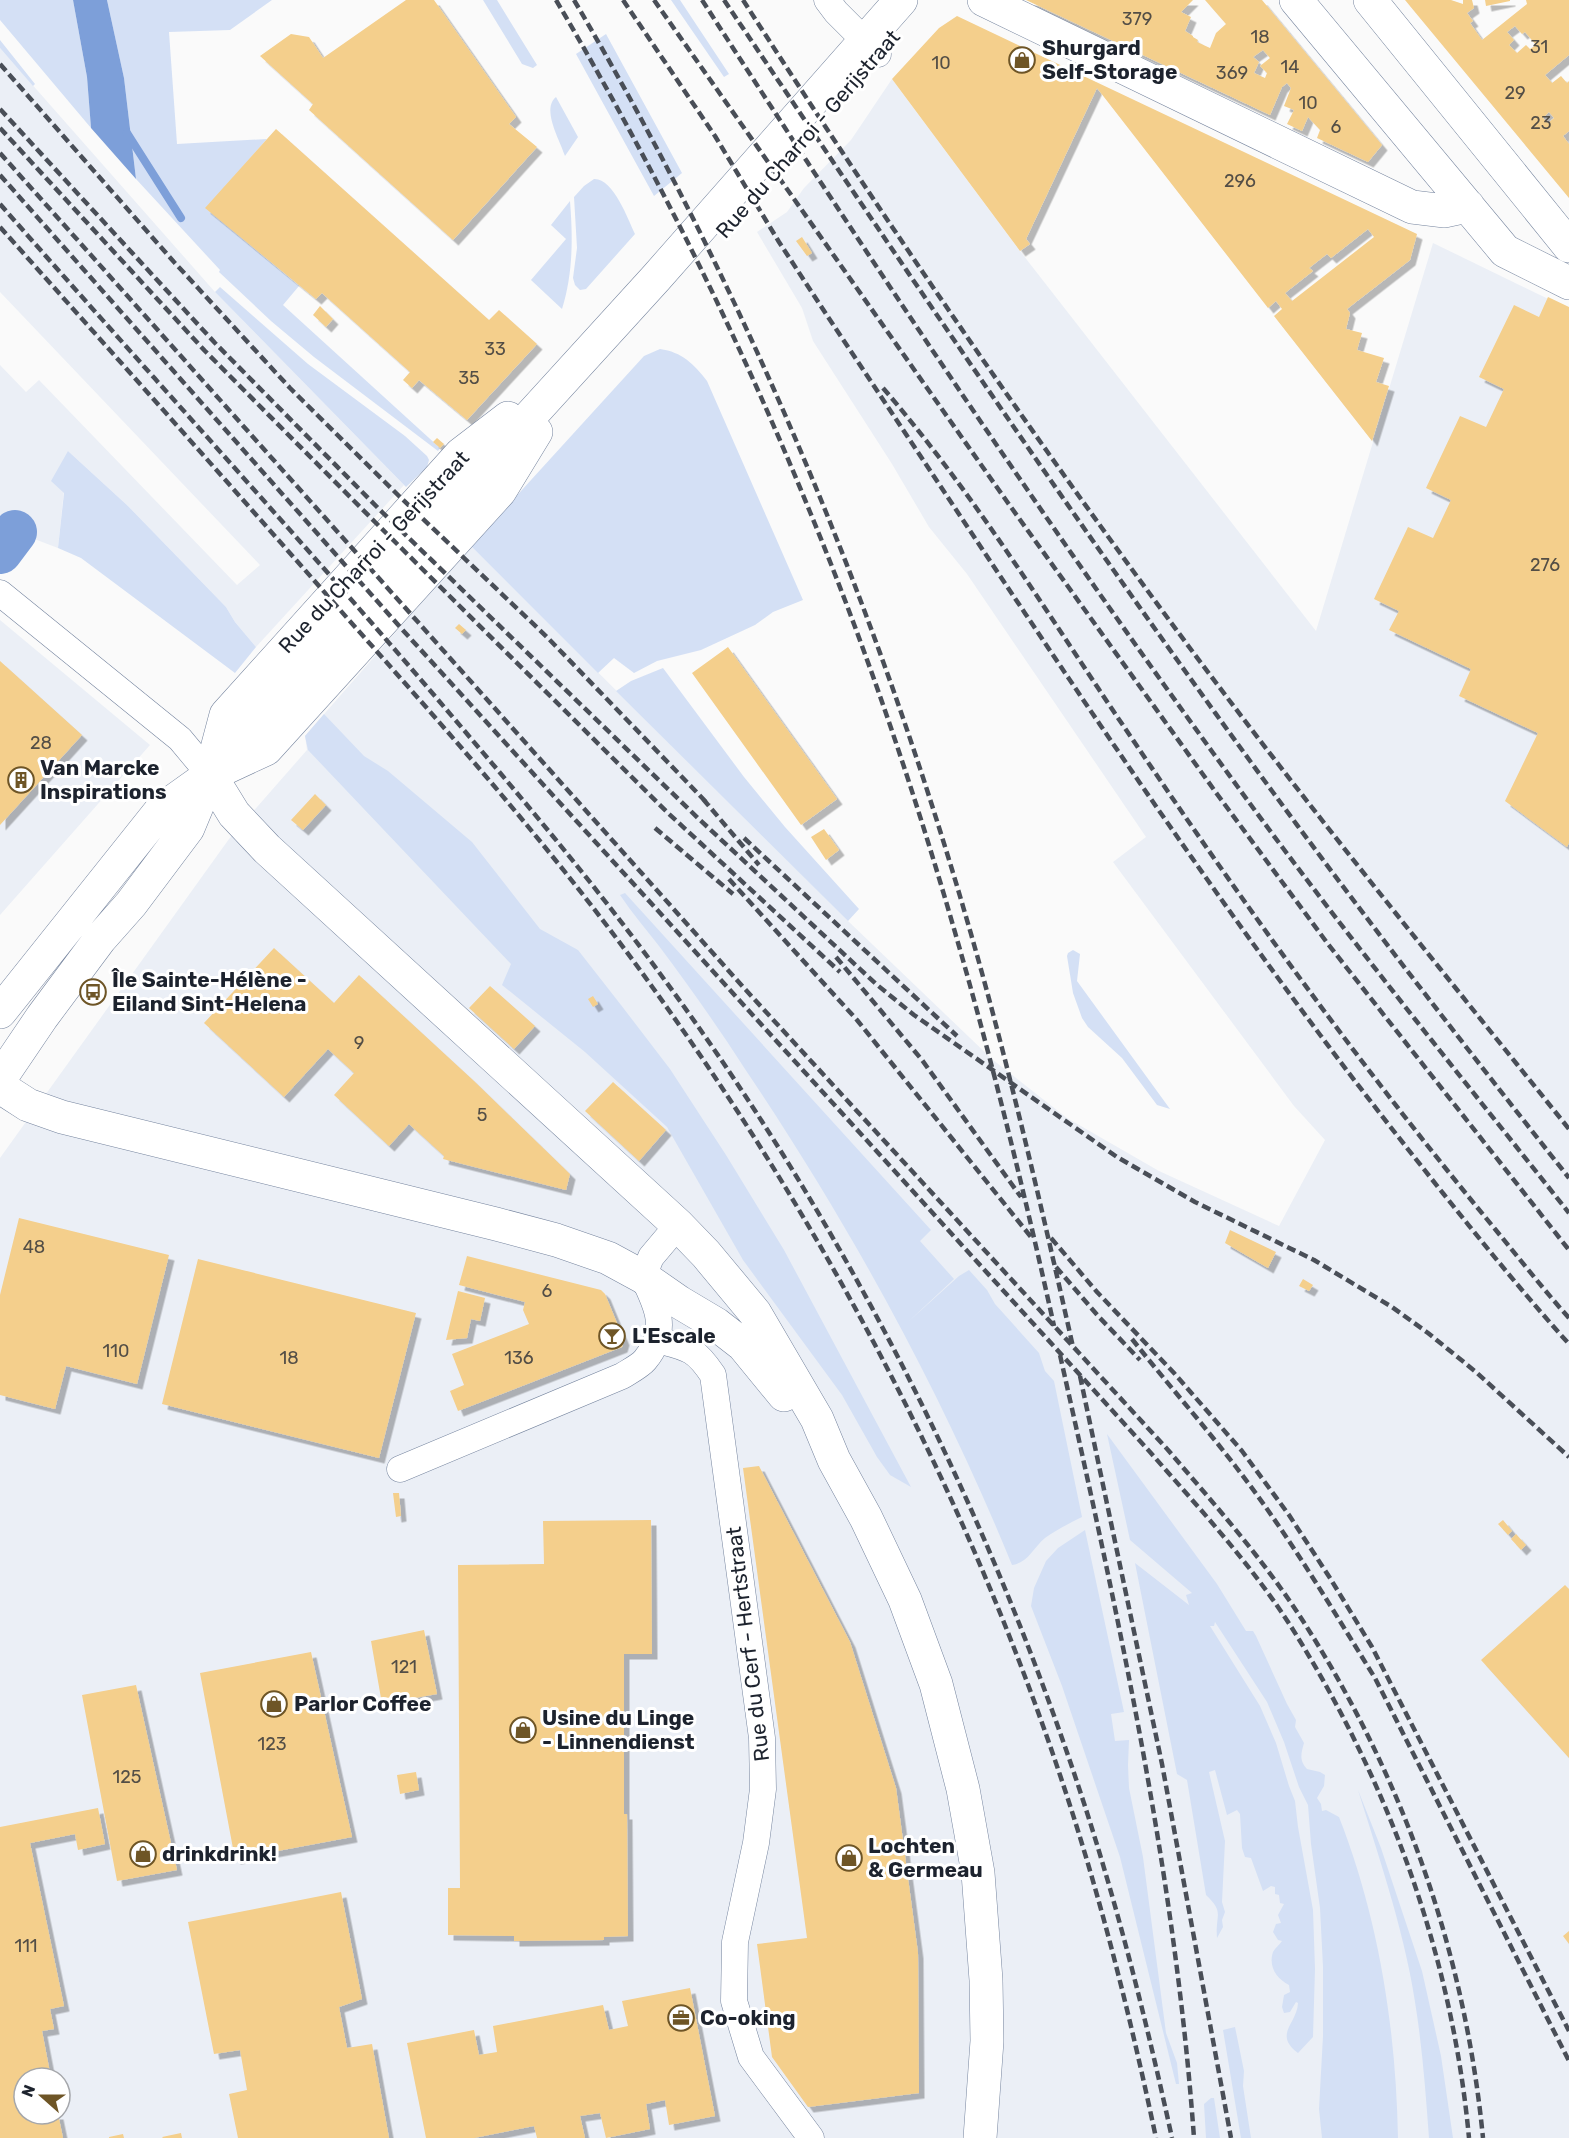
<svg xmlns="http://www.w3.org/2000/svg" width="1569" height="2138" font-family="Rubik,sans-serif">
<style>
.built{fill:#ebeff6;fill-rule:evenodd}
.green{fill:#d4e0f5}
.water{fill:#7d9fd9}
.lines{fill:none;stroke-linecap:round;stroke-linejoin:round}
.stream{stroke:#7d9fd9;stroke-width:8}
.river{stroke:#7d9fd9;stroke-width:44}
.building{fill:#f4cf8c;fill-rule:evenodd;filter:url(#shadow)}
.street-casing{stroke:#75849e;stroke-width:27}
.secondary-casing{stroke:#75849e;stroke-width:34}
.primary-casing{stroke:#75849e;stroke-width:34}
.street{stroke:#fff;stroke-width:26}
.secondary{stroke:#fff;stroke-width:33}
.primary{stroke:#fff;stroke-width:33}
.rail{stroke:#494e57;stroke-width:4.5;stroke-dasharray:9 4.5;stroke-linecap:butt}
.labels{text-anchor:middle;stroke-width:6;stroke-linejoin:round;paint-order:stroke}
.number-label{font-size:18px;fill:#534e46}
.poi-label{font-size:21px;font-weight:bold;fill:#1d232e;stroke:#fff;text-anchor:start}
.street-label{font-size:21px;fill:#1d232e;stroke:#fff}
</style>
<defs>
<filter id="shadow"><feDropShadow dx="5.5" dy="5.5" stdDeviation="0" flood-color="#0004"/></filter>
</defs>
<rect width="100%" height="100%" fill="#fafafa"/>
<path class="built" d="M0,48L215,292L404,485L256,647L235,622L226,607L128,506L68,451L58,548L0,526V365L26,392L39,380L237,585L260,565L0,292Z
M892,79L1020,251L1316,631L1433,243L1569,309V2138H0V1158L229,839L307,750L305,736L471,546L848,921L993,1060L1067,1118L1159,1171L1279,1226L1325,1140L1294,1106L1113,862L1146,837L967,574L929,527L892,464L813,341L802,308L757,232L787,212L804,188L851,140ZM24,2078H60V2114H24Z
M0,620L150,745L0,915Z"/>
<path class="green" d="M0,0H73L87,77L91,128L0,20Z
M107,0H272L230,30L169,32L177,144L267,139L206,208L299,286L283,305L440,448L438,451L314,357L271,321L219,272L220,270L136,179L124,78Z
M483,0H497L537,65L533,68L522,64Z
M671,0H680L729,74L724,77Z
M606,34L682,173L654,196L576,54Z
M0,40L35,84L33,86L0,48Z
M556,97L578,137L565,156C560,140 541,109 556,97Z
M594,179C613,178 628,219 635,234L586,289L580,290L575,285L573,278L577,248L574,197L584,186Z
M570,201C573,238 573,274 562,309L531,280L566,239L551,225Z
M220,287L308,364L405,436L427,456L429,460L427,467L406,487L215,292Z
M660,349C682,352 694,364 707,381L803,600L773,612L755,625L701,650L657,661L634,673L614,658L598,673L471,546L644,356Z
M68,451L128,506L226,607L235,622L256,647L235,673L81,558L58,548L64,493L51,481Z
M663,668L744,777L785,827L859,909L848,921L616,691L631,681Z
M324,714L364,756L388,771L472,842L540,929L578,950L621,1005L670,1069L726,1155L784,1250L911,1487L890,1475L877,1457L842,1395L743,1260L667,1127L585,1052L502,985L511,964L308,750L305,736Z
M625,893L931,1230L920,1241L954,1279L908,1322L959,1276L969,1270L987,1290L995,1304L1039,1353L1045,1371L1054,1381L1082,1517C1070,1523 1056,1530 1045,1538C1033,1548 1028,1563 1012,1565C941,1391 850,1225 745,1069C718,1027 689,986 659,946C646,929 632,913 620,895Z
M1073,950L1080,954L1077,981L1170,1109L1157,1105L1122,1058L1088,1027L1082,1018L1073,993L1067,956L1068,953Z
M1107,1434L1217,1584L1246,1631H1253L1256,1636L1287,1704L1296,1720L1295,1727L1304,1743C1301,1754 1299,1760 1307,1769L1320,1772L1325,1775L1324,1786L1317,1798L1321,1804L1322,1811L1326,1810L1339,1817C1379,1919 1396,2029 1398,2138H1322L1319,2109L1323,2036V1967L1320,1908L1311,1844L1308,1805L1299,1787L1284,1742L1267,1702L1215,1622L1214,1626H1210L1260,1706L1276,1743L1289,1786L1295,1801L1298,1827L1313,1910L1315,1969L1313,2037L1298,2053C1273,2034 1297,2024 1298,2003L1296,2002L1290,2012L1284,2013L1282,2007L1284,1995L1290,1992L1289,1985C1277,1979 1268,1967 1273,1952C1275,1948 1280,1944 1282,1941L1278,1940L1273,1932L1276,1924L1281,1923L1278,1915L1284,1904L1280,1903L1279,1895L1275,1894V1887L1271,1886L1263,1891L1251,1858L1245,1857L1242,1848L1240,1814L1237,1810L1227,1815L1215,1770L1209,1772L1225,1841L1222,1902L1225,1912L1222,1920L1223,1927L1217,1938C1215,1914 1225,1913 1206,1895L1187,1780L1177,1774L1135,1563L1189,1605L1186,1595L1192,1593L1130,1540Z
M1085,1530L1124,1712L1111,1714L1115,1741L1129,1740L1128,1765L1129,1788L1143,1857L1166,2033L1177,2063L1179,2084H1176L1120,1857L1062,1686L1031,1606L1034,1588L1046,1561L1058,1548Z
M1358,1790L1381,1848L1422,1971L1441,2056L1453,2138H1429C1426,2097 1423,2056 1417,2015C1407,1939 1381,1864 1358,1790Z
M1235,2027L1244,2071L1243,2086L1251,2138H1241L1223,2030Z
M1211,2098H1214L1220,2138H1206L1204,2104Z"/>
<path class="water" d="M73,0H107L124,78L136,179L91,128L87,77Z"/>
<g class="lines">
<path class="stream" d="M127,133L181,218"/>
<path class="river" d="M0,552L15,532"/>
</g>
<path class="building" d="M406,0H434L516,117L509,124L537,147L453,240L309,110L313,104L260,56L291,34L309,37L323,58Z
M1026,0H1193L1181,12L1191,17L1185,31L1193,36V37L1198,40L1197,42L1210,48L1216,33L1226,24L1205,0H1262L1382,145L1368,162L1317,138L1320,130L1308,117L1302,131L1287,124L1294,110L1284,106L1291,88L1287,83L1282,87L1270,115ZM1263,50L1270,58L1260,66L1267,73L1265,78L1254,73L1259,62L1253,57Z
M1405,0H1451L1463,4V0H1472L1474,8L1467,13L1473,21L1470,23L1482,40L1527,4L1526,0H1569V55L1545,75L1552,83L1561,76L1567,83L1569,81V131L1563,136L1569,144V198ZM1515,26L1522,34L1525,32L1536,45L1530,49L1526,45L1517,53L1509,45L1514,40L1507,32ZM1549,112L1554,118L1548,123L1543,118Z
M1485,0H1510V1L1486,6Z
M957,16L1417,234L1410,260L1347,309L1350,313L1346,329L1362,333L1357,350L1384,358L1376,382L1389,386L1372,441L1274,316L1282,309L1276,301L1268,308L1097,88L1026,239L1030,244L1020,251L892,79L939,28ZM1368,229L1374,237L1292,301L1285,293L1313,271L1309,268L1327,254L1331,258Z
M276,129L489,320L499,310L537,344L467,420L419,380L412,388L403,380L410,372L322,293L316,299L205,208Z
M802,237L812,253L807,256L796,241Z
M1548,297L1569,307V843L1567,847L1505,801L1538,733L1459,696L1471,669L1389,630L1399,611L1374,599L1408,527L1433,538L1451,500L1426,488L1460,416L1486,427L1504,389L1479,377L1514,305L1539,317Z
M320,306L333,319L326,327L313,315Z
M437,438L444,444L440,448L433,442Z
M459,624L466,630L462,634L455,628Z
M728,647L837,799L801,825L692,673Z
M0,661L82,735L0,825Z
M315,794L326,805L303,830L291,820Z
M824,829L839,850L826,860L811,837Z
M274,948L334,1003L359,975L474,1081L570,1174L566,1190L443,1159L444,1156L409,1124L389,1146L334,1095L354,1073L328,1049L284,1097L204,1023Z
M490,986L535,1026L514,1049L469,1008Z
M593,996L598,1004L593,1007L588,999Z
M613,1082L666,1130L639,1161L585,1111Z
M19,1218L169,1255L137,1384L66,1366L55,1409L0,1395V1295Z
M1230,1230L1276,1252L1268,1268L1225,1243Z
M467,1256L601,1290L605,1294L624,1340L622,1347L458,1411L450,1391L464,1385L452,1354L529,1324L523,1310L525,1302L459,1285Z
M198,1259L416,1313L379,1458L162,1404Z
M1303,1279L1313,1285L1309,1291L1299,1286Z
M458,1291L485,1298L480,1321L471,1319L467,1338L446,1340Z
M759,1466L850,1642L896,1788L918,1953L919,2093L808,2107L772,2057L757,1944L807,1938L743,1468Z
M393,1493H399L401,1516L396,1517Z
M651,1520L652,1654H624V1814H627L628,1936L604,1937V1940L514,1941V1936L448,1935V1888H460L458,1565L544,1564L543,1521Z
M1503,1520L1512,1531L1508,1535L1498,1524Z
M1516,1534L1526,1545L1521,1550L1511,1539Z
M1565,1585L1569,1589V1758L1481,1660Z
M424,1630L437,1694L382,1704L371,1641Z
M311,1652L352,1837L235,1859L200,1673Z
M136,1685L177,1870L117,1881L82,1695Z
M416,1772L419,1790L400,1794L397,1775Z
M98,1808L105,1844L78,1850L75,1834L30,1843L64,2006L50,2009L54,2029L42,2031L51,2078H24V2114H58L63,2138H0V1827Z
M341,1892L362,1999L339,2007L347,2048L372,2044L389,2138H238L229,2094L247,2090L240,2050L214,2054L188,1922Z
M1569,1931V1944L1563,1936Z
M690,1988L715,2116L669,2125L665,2100L646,2104L650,2129L606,2138L600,2113L580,2116L585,2138H537L534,2126L474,2138H426L407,2043L474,2030L479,2055L497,2052L493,2026L603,2005L609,2030L628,2026L622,2001Z
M181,2133L182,2138H163L162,2137Z
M123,2134L124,2138H109V2137Z"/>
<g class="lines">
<g class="street-casing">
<path id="street" d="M827,0L836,12L878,54
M0,593L180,739L210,775
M657,1340C688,1348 695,1348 713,1375L762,1738L763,1789L756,1843L735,1942L734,2001L751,2057L811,2138
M400,1469L622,1376C630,1371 640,1366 645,1360C669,1331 658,1307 643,1277L651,1257L678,1225"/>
</g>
<g class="secondary-casing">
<path id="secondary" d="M984,0L1412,207L1445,211L1468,206
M1296,0L1505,251L1569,283
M1370,0L1569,246"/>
</g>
<g class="primary-casing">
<path id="primary" d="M210,775L234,814L267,849L678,1225L706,1254L755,1313L817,1419L834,1460L866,1518L905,1600L936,1684L963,1789L978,1873L986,1980L987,2041L980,2138
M210,775L430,526L656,278L901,0
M0,1012L161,810L210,775L266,749L500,491L536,432
M0,1079L42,1017L100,939L131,904L188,828L210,775L226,715L461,454L508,418
M0,1087L28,1105L62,1117L496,1224L556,1240L608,1258L643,1277L679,1302L716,1324L743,1345L784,1395"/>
</g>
<use href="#street" class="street"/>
<use href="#secondary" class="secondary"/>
<use href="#primary" class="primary"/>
<path class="rail" d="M556,0C653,165 738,335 810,512C918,774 993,1050 1054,1326
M574,0C753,304 888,633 982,973C1016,1097 1045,1222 1073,1347
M623,0L715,136L779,242L828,317C1018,601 1202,890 1415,1158C1465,1221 1515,1284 1569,1344
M654,0L1008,503L1217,794L1328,944L1569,1250
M702,0C878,273 1059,543 1251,805C1353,944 1462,1078 1569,1213
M724,0C903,266 1082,532 1272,791C1368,922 1468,1050 1569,1178
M743,0C876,207 1015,411 1161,609C1291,786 1431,957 1569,1129
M0,64L174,262L290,388L399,496L547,637L709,805
M0,109L215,343L383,513L700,820L876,984L914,1015L1117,1157L1195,1202L1314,1260L1392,1307L1428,1333L1476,1372L1569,1457
M0,128L205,351L375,522L668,813L840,972
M0,153L744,988L1168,1450C1215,1505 1264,1560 1303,1621C1403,1777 1465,1953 1483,2138
M0,175L400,627L1150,1452C1199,1508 1250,1563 1290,1625C1388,1780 1452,1955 1469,2138
M0,204C142,366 288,525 428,688C508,782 588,875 661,975C839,1216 977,1487 1073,1770C1114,1891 1145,2014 1172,2138
M0,227C116,357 233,488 348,619C454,738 560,858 653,988C826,1228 966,1494 1060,1775C1100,1894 1130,2015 1156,2138
M883,388C978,498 1053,623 1135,743C1248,911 1366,1073 1495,1229C1519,1258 1543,1289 1569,1318
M703,799L759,865
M655,828L733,894
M744,838L957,1036
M729,879L857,1020L1031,1237
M836,957L922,1060L1021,1197
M1051,1238L1097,1292L1174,1373L1242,1451L1289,1515L1330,1578L1372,1647L1569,2031
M1056,1267L1099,1317L1140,1360
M1132,1339C1166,1382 1203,1424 1236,1467C1288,1534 1331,1607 1375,1678L1569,2061
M1060,1355C1118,1614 1175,1873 1194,2138
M1080,1376L1162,1764L1231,2138"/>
</g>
<defs>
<g id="shop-ring" transform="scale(1.35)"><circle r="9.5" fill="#fff" stroke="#6e5526" stroke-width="1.5"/><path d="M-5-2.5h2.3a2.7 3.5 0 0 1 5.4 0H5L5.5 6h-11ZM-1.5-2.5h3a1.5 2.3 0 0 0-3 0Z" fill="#6e5526"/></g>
<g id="building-ring" transform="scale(1.35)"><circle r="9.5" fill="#fff" stroke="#6e5526" stroke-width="1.5"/><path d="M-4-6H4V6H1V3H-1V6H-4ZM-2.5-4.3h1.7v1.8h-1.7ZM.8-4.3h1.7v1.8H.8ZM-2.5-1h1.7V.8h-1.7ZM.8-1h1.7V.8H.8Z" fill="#6e5526"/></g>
<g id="bus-ring" transform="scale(1.35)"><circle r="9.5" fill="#fff" stroke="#6e5526" stroke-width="1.5"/><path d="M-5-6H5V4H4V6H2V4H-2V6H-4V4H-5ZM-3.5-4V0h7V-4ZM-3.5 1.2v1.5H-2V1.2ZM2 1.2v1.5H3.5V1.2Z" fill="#6e5526"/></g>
<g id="bar-ring" transform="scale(1.35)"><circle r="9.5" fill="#fff" stroke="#6e5526" stroke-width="1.5"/><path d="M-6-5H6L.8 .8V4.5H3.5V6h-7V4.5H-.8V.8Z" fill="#6e5526"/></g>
<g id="office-ring" transform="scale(1.35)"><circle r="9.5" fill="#fff" stroke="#6e5526" stroke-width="1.5"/><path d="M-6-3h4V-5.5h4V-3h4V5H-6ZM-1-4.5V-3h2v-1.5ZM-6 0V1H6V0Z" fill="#6e5526"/></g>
</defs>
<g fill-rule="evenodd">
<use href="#shop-ring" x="1022" y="60"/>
<use href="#building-ring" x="21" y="780"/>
<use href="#bus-ring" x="93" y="992"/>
<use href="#bar-ring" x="612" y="1336"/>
<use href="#shop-ring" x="274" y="1704"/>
<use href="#shop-ring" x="523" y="1730"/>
<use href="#shop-ring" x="143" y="1854"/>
<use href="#shop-ring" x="849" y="1858"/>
<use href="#office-ring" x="681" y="2018"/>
</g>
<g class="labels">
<g class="number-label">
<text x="1137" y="25">379</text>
<text x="1260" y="43">18</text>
<text x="1539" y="53">31</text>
<text x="941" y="69">10</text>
<text x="1290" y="73">14</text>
<text x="1232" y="79">369</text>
<text x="1515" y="99">29</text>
<text x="1308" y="109">10</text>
<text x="1541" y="129">23</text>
<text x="1336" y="133">6</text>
<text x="1240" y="187">296</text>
<text x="495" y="355">33</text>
<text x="469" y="384">35</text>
<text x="1545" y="571">276</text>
<text x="41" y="749">28</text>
<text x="359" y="1049">9</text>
<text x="482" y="1121">5</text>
<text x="34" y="1253">48</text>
<text x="547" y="1297">6</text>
<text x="116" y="1357">110</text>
<text x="289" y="1364">18</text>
<text x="519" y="1364">136</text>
<text x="404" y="1673">121</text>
<text x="272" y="1750">123</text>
<text x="127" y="1783">125</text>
<text x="26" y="1952">111</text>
</g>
<g class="poi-label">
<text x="1042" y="55">Shurgard<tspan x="1042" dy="24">Self-Storage</tspan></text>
<text x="40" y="775">Van Marcke<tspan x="40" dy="24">Inspirations</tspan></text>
<text x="112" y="987">Île Sainte-Hélène -<tspan x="112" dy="24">Eiland Sint-Helena</tspan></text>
<text x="632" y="1343">L'Escale</text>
<text x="294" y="1711">Parlor Coffee</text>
<text x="542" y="1725">Usine du Linge<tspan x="542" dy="24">- Linnendienst</tspan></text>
<text x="868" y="1853">Lochten<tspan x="868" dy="24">&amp; Germeau</tspan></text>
<text x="162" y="1861">drinkdrink!</text>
<text x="700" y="2025">Co-oking</text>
</g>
<g class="street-label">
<text transform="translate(808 134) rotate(-49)" y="7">Rue du Charroi - Gerijstraat</text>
<text transform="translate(374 552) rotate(-47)" y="7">Rue du Charroi - Gerijstraat</text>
<text transform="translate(748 1644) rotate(-97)" y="7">Rue du Cerf - Hertstraat</text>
</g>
</g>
<g transform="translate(42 2096) rotate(291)"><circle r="28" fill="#ffffff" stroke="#a5a7ab" stroke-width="1.5"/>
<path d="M0-4.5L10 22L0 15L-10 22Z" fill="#6e5526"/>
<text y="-9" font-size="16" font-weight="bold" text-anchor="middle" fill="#1d232e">N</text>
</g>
</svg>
